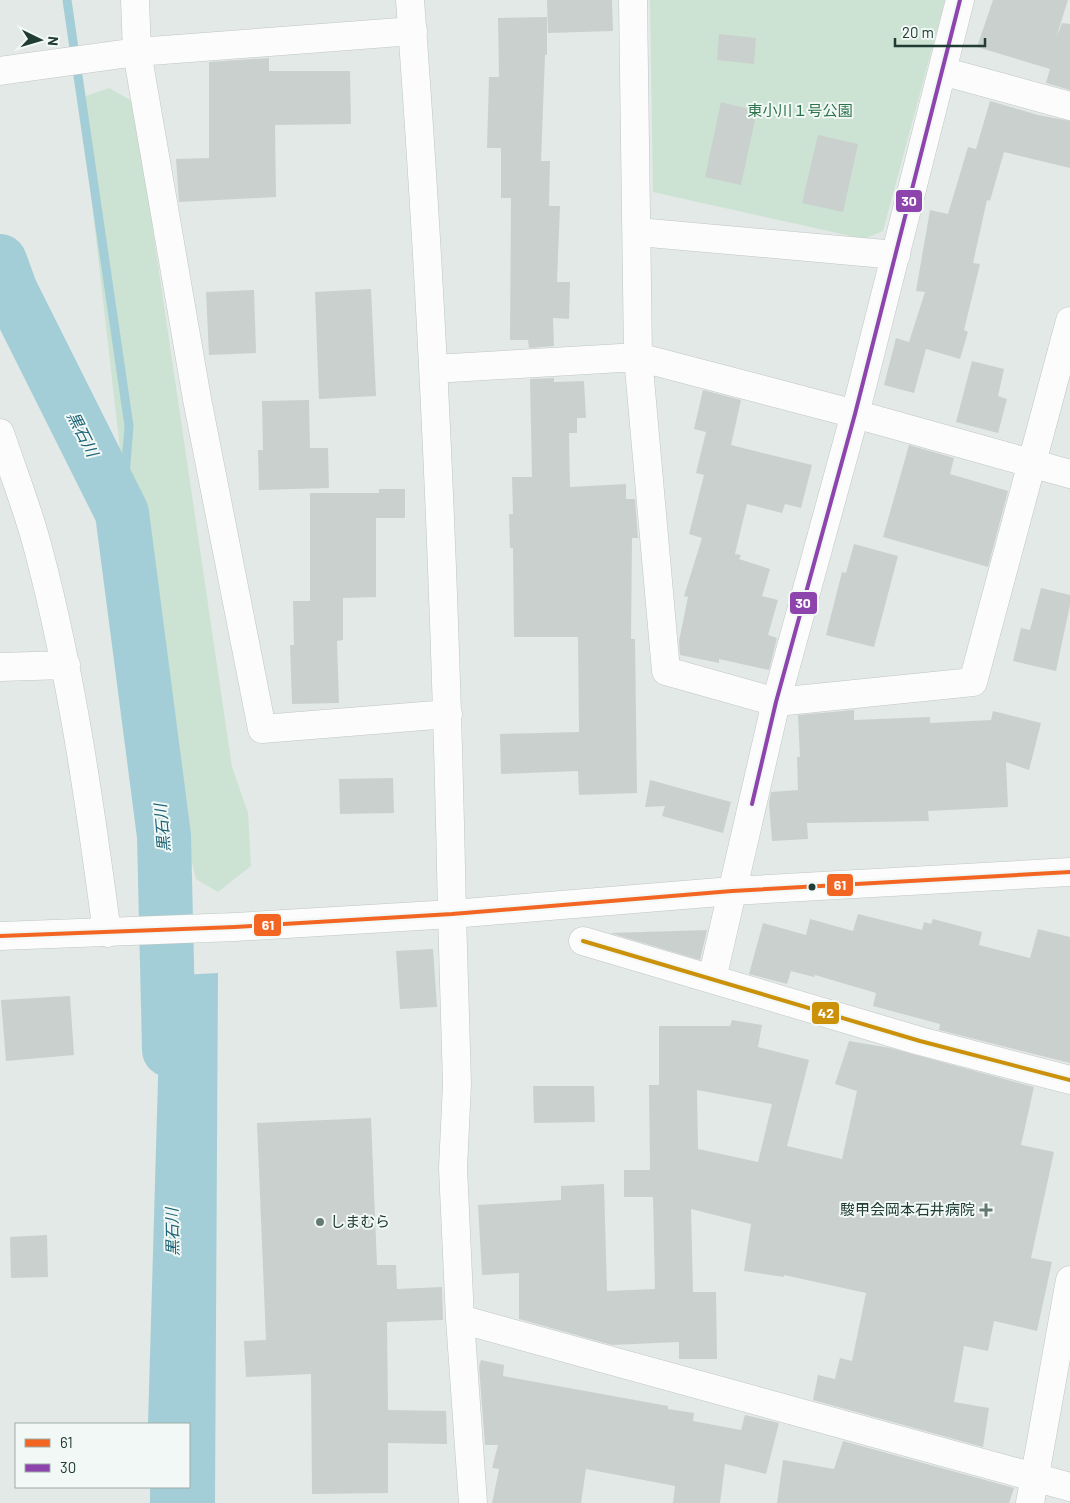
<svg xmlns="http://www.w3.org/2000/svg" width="1070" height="1503" font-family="Barlow,'Noto Sans JP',sans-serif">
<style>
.green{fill:#cce2d3}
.water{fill:#a4ced7}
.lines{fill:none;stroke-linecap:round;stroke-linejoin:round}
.stream{stroke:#a4ced7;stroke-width:9}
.river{stroke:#a4ced7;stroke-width:54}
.building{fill:#cad0ce;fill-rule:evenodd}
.street-casing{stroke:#c0c6c3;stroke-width:29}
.secondary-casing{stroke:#bfc6c3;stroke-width:29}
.street{stroke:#fbfcfb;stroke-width:28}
.secondary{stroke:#fbfcfb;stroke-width:28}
.bus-1-casing{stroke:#f1f8f5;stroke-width:8}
.bus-2-casing{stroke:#f1f8f5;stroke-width:8}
.bus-3-casing{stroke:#f1f8f5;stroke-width:8}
.bus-1{stroke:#f26522;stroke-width:4}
.bus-2{stroke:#8e44ad;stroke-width:4}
.bus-3{stroke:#cc910b;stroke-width:4}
.bus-dot{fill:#213c35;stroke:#f1f8f5;stroke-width:2}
.poi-dot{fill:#657973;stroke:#f1f8f5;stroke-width:2}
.labels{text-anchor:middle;stroke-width:4;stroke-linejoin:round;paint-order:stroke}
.park-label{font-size:15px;fill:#2c724a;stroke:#f1f8f5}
.poi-label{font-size:15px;fill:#213c35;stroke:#f1f8f5;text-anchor:end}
.water-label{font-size:16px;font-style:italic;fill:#1c6477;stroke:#f1f8f5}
.line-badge{stroke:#f1f8f5;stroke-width:2}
.badge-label{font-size:14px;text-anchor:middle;font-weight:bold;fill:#fff}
</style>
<rect width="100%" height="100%" fill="#e3e9e6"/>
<path class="green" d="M650,0H945L883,231L864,239L653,192Z
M109,88L134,102L232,767L248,813L251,866L218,892L196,879L144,660L80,98Z"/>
<path class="water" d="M218,973L215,1503H150V1487H189V1424H148L161,976Z"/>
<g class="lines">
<path class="stream" d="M67,0L129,426L122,513"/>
<path class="river" d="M0,261L11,291L122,513L164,836L169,1050"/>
</g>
<path class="building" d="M547,0H612L613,31L548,33Z
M993,0H1068L1056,38L1062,23L1070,24V90L1046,83L1050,69L977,47Z
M547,17V55H545L541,161H550L549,206H560L557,282H570L569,319L553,318L554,346L529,348L528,340H510L511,198H501V148H487L489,77H499L498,18Z
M719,34L756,38L754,64L717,60Z
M269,58V71H350L351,124L275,125L276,197L179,202L176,159L209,158V62Z
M990,101L1038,115L1070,121V168L1004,152L990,201L987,200L973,263L980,264L964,330L968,332L960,359L926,349L914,393L884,385L896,338L909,342L925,292L916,291L930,210L948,214L968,147L976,149Z
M721,102L757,111L741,185L705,177Z
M818,135L858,144L843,212L802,203Z
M371,289L376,396L319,399L315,292Z
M254,290L256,353L209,355L206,292Z
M972,361L1004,369L998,396L1007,399L998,433L956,422Z
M554,378V382L584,381L586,418H577V433H569L570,487L626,484V499H635L638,538H632L631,639H635L637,793L579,795L578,771L501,774L500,734L579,732L578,637H514L513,548H510L509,514H513L512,477H532L530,379Z
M703,390L741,400L731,445L812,465L801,508L785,504L782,513L747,504L735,554L741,555L739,559L770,569L762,596L778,600L768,635L777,638L769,670L719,659V663L680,655L679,641L688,597L684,596L702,538L689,534L704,475L696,473L706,432L694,429Z
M309,400L310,448H328L329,488L259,490L258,450H263L262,401Z
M909,445L954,458L950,474L1008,491L988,567L883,537Z
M379,489H405V518H376V597L343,598V640L337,641L339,703L292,704L290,645H294L293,601H310V493H379Z
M854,544L898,556L874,647L826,635L842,572L846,573Z
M1041,588L1070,595V605L1056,671L1013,661L1021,628L1030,630Z
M854,710V720L930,717V723L991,720L993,711L1041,723L1029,770L1006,762L1008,807L928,811L929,821L807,823L808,839L772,841L769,803L771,792L798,790L797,757H800L798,715Z
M393,778L394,813L340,814L339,779Z
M650,780L731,802L723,833L662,816L665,806L645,807Z
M858,914L922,930L924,922L931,924L933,919L982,932L979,945L1030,958L1038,929L1070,937V1063L939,1030L940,1024L873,1006L876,993L815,975L814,977L791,971L787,984L749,974L763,923L806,935L810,919L853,931Z
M707,930L700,960L610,933Z
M433,949L437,1007L400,1009L396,951Z
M70,996L74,1055L6,1061L1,1000Z
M732,1020L762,1025L758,1047L809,1060L787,1146L842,1159L857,1091L835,1084L849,1041L890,1048L1034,1087L1021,1145L1054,1152L1031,1258L1052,1262L1037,1331L994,1321L988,1351L964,1346L954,1402L989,1408L983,1447L813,1400L818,1375L835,1379L840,1358L852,1361L866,1293L784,1275V1277L744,1271L751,1224L691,1209L693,1292H716L717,1359H679V1342L612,1345L519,1319V1273L482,1275L478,1205L561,1200V1186L604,1184L607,1291L655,1289L653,1197H624V1170H650L649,1085H659V1026H730ZM697,1090L772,1104L758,1162L698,1149Z
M533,1086H594L595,1122L534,1123Z
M371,1118L377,1265H396L397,1289L442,1287L443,1320L387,1322L388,1410L446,1411L447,1444L388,1443V1493L312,1494L311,1374L246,1377L244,1341L266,1340L257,1123Z
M47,1235L48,1277L11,1278L10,1237Z
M481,1360L504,1365L503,1376L668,1406V1409L694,1413L693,1421L741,1430L745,1415L779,1423L766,1474L725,1464L720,1503H673L675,1486L586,1469L581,1503H492L499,1469L492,1468L498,1445H485L479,1366Z
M843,1441L1014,1488L1009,1503H777L783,1460L834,1469Z"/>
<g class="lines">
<g class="street-casing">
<path id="street" d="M135,0L137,52L197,399L262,729L448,714
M633,0L638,357L666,671L776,702L973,682L1070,321
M0,71L137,52L413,31
M942,71L1070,106
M638,232L896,255
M434,369L638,357L855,414L1070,474
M0,433C13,472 29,512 39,552C72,677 90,805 107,933
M0,667L66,665
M452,914L457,1084L453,1168L460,1319L473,1503
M583,941L920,1041L1070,1080
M712,979L776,702L855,414L960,0
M460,1319L1070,1487
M1030,1503L1070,1280"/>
</g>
<g class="secondary-casing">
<path id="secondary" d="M410,0C433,304 446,609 452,914
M0,936L235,927L452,914L732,891L1070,872"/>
</g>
<use href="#street" class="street"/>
<use href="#secondary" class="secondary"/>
<g class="bus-1-casing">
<path id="bus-1" d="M0,936L235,927L452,914L732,891L1070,872"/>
</g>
<g class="bus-2-casing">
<path id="bus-2" d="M752,804L776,702L855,414L960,0"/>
</g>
<g class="bus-3-casing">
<path id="bus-3" d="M583,941L920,1041L1070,1080"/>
</g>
<use href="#bus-1" class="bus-1"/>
<use href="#bus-2" class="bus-2"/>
<use href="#bus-3" class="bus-3"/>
</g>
<circle class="bus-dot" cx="812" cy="887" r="4.5"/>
<g class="poi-dot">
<path d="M983.5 1202.5h5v5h5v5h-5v5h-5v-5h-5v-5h5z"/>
<circle cx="320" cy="1222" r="5"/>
</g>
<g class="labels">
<g class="park-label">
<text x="800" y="116">東小川１号公園</text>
</g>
<g class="poi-label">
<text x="975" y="1215">駿甲会岡本石井病院</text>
<text x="330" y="1227" text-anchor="start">しまむら</text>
</g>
<g class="water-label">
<text transform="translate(83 434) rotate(63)" y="6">黒石川</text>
<text transform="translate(162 828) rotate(-95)" y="6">黒石川</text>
<text transform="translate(172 1232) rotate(-91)" y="6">黒石川</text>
</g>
</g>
<g class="line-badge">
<rect x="895" y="189" width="28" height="24" rx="5" fill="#8e44ad"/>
<rect x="789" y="591" width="29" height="24" rx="5" fill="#8e44ad"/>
<rect x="826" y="873" width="28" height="24" rx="5" fill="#f26522"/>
<rect x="253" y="913" width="29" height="24" rx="5" fill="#f26522"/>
<rect x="811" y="1001" width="29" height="24" rx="5" fill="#cc910b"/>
</g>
<g class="badge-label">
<text x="909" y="206">30</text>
<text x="803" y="608">30</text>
<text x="840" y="890">61</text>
<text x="268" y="930">61</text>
<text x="826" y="1018">42</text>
</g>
<rect x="15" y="1423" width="175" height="65" fill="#f1f8f5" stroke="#9eada8"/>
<rect x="25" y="1439" width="25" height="8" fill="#f26522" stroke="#9eada8"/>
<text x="60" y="1448" font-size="15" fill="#213c35">61</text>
<rect x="25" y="1464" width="25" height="8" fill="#8e44ad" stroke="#9eada8"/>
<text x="60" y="1473" font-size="15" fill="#213c35">30</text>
<g transform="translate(40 40) rotate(95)" stroke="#f1f8f5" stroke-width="4" paint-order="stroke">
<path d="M0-4L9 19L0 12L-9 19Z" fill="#213c35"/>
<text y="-8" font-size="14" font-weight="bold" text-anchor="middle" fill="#213c35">N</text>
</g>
<path d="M895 38v8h90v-8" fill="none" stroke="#213c35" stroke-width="2.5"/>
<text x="902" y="38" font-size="15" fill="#213c35" stroke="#f1f8f5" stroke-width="4" paint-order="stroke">20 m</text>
</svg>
